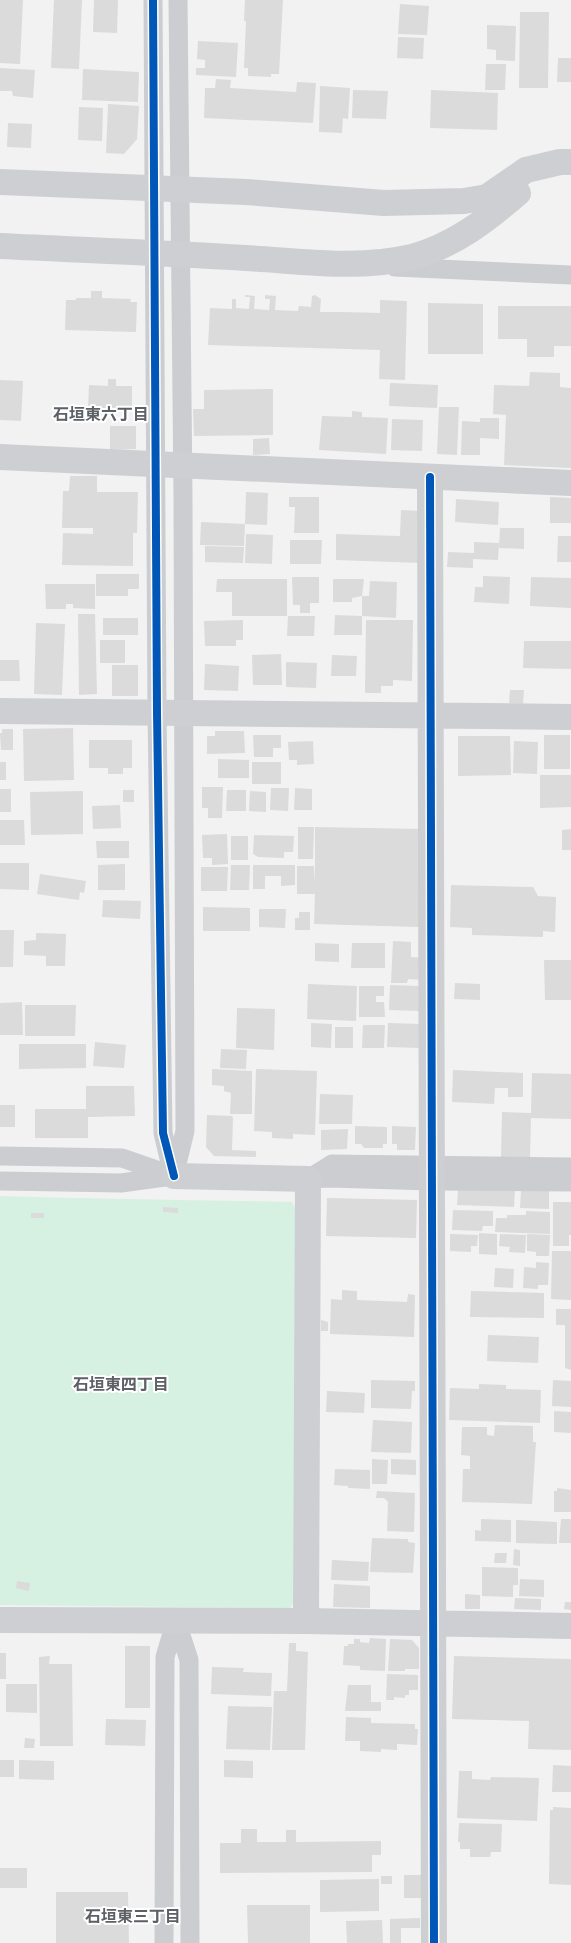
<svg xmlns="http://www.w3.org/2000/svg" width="571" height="1943" font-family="'Roboto Condensed','Noto Sans JP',sans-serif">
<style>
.green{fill:#d6f1e1}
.building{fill:#dbdbdc}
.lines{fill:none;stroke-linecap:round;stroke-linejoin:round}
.street{stroke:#cbcdd0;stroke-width:19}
.secondary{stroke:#cdcfd2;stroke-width:26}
.cycleway-casing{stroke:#fff;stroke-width:11}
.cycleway{stroke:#0057b8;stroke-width:8}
.labels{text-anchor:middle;stroke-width:4;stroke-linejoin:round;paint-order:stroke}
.neighbourhood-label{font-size:16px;font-weight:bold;fill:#5d6166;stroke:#fff}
</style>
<rect width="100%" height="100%" fill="#f2f2f2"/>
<path class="green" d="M0,1196C97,1199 194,1200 292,1202L296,1210L295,1601L290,1608L0,1605Z"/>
<path class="building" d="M0,0H23L20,64L0,63Z
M54,0H82L79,69L51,68Z
M94,0H118L117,33L93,32Z
M245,0H283L279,74H271V77L248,76V68H244L246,21H244Z
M400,4L429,6L427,35L398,34Z
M520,12H549L548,88H519Z
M487,25L516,26L515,61L496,60V50L487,49Z
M398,37L424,38L423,59L397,58Z
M198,41L238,43L236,77L196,75V68H205V60L197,59Z
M558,58H571V82H557Z
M486,64H506L505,90H485Z
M0,68L35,70L33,98L13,96L12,91H0Z
M83,69L139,72L138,102L82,100Z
M216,79L231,80L230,88L296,92L297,82L316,83L313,123L204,118L205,88H215Z
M320,86L350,88L348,119L343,118L342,133L319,132Z
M353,90L388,91L386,119L352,118Z
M431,90L498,93L497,130L430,128Z
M108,104L139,106L137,139L124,154L106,153Z
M79,107L103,108L102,141L78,140Z
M8,123L32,124L31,148L7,147Z
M91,291H102V298L131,299L130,302H137L136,332L65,330L66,300H75L77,298H91Z
M245,295L255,296L254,309L269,310L270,299H265V295L276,296L275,310L298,311L299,306L311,307L312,296L315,295L321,299L320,312H342L380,313V300L407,301L405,380L379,379L380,350L208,345L210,308L232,309V299H236V308L249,309L250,297H245Z
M428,303L483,304V354H428Z
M498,306H571V346H554V357H527V339H498Z
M530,372L560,373V387L571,388V468L504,465L506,415L493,414L494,385L529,386Z
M108,379H116V386H132V410L88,409L89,385L108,386Z
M0,380L23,381L21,421L0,420Z
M390,383L438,385L437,408L389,406Z
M273,389V435L194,436L193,409H204V390Z
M439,407H459L457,455L437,454Z
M352,411L362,412V417L388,418L386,454L319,450L322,416L352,417Z
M480,418H499V439L480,438V455H461L462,421L480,422Z
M392,419L423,420L422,451L391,450Z
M110,426H136V449L110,450Z
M269,438L270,454L253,455V439Z
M70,476H97V492H138L137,533H133V566L62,565L63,533L93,534V528H62L63,491H69Z
M246,492L268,493L267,525L245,524L244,546L200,545L201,522L245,524Z
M289,497H319V533H294L295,507H289Z
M550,497L571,498V523H550Z
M456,499L499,502L498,525L455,522Z
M401,510L423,511L421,563L336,560V534L400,536Z
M500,528H524V549L499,548Z
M246,534L273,535L272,564L245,563Z
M558,536H571V562H557Z
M290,540H322L321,564H290Z
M474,542L499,543L498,560L473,559V568L447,567L448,552L474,553Z
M205,546L244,547L243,563L205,562Z
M96,574H139V589H128V596H96Z
M483,576L510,577L509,604L474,602L475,587H483Z
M292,577H319V603H310V613H300V605H293Z
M531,577L571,578V608L530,606Z
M217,579H287V616H232V592H216Z
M333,579H364L362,596L352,598V602H333Z
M370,581L397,582L396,618L362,616V596H369Z
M45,584H95V609L73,608V604H66V609H46Z
M78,614H95L97,694L79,695Z
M335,615L362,616V635H334Z
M288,616H315L314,636H287Z
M103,618H138V635H103Z
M243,620V640H236V646H205L204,621Z
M366,620H413L412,681L393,680V686H381V693H365Z
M36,623L65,624L62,695L34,694Z
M100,640H125V663H100Z
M524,641H571V669L523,668Z
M281,654L282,685H253L252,655Z
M332,655L357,656L356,676H331Z
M0,660H19L20,681H0Z
M286,662L317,663L316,688L286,687Z
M205,664L239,666L238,691L204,690Z
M112,665H138V696H112Z
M510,690H524L523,704L509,703Z
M73,728L74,780L24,781L23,729Z
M2,729H13V750H1L0,733H2Z
M215,731H244L245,753L207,754V736H215Z
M253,735H281V748H273V757H254Z
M544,735H570V769H544Z
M458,736H510L511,775L458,776Z
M89,740H132V768H123V774H108V768H89Z
M313,741L314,764L297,765V760H289L288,742Z
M514,741L538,742L537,774L513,773Z
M218,759L249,760V778H218Z
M0,762H6V780H0Z
M252,762H281V784H252Z
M540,775H571V807L540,808Z
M202,787H223L222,818H208V808H202Z
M271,788H289L288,811L270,810Z
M295,788L312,789V810H294Z
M0,789H11V812H0Z
M123,790H134V802H123Z
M227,790H246V811H226Z
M83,791V834L31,835L30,792Z
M250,791L266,792V812L249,811Z
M120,805L121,828L93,829L92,806Z
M0,820H24L25,845H0Z
M298,827H314L313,859H298Z
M315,827L422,829L419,927L314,924L315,894H297V866H314L315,885Z
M571,829V850H562V830Z
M227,834L228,864L212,865V858H203L202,835Z
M254,835L294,836L293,852H284V858L258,857L253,854Z
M231,836H248V860H231Z
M96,841H129V858H97Z
M0,863H29V890L0,889Z
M125,864V890H98V865Z
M231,865H250L249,890H230Z
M253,865H295V885L281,886V876H265V889H253Z
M201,867H228L227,891H201Z
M40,874L86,881L84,893L80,892L79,900L37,894Z
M451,885L533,887L538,896L556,897L555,932L543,931V937L472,935V928L450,927Z
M103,900L141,901L140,919L102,917Z
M203,907L250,908V931H203Z
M259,909H286L285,928L259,927Z
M299,912H310V930H295V918H299Z
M0,930H14L13,967H0Z
M36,933L66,934L65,966H46V956L24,955V941L36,940Z
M393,941L411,942V957L424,958L423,980L408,979L407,983H391Z
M315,943L339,944V962L315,961Z
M352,943H385V968H351Z
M544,960H571V1000H545Z
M455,983L480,984V1000L454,999Z
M308,984L357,986L356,1021L307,1019Z
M390,985L420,986L419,1011L389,1010Z
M359,986H384V996H376V1002H384L385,1017H359Z
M22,1002L23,1035H0V1003Z
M25,1005H76L75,1036H25Z
M237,1008L275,1009L274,1050L236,1048Z
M311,1023L332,1024L331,1048L311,1047Z
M388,1023L421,1024L420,1048L387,1047Z
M363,1025H385L384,1048H362Z
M335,1027H353V1048H335Z
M95,1042L126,1045L124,1068L93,1066Z
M19,1044H86V1068L19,1069Z
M221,1049L247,1050L246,1069L220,1068Z
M212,1069L252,1071V1114H230L231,1093L224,1091V1086L212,1085Z
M256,1069L317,1071L315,1135L293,1134V1139L272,1138V1132L254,1131Z
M453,1070L523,1073V1097H508V1088H495L494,1104L452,1102Z
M532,1073L571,1074V1119L531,1118L530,1157H501L502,1112L531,1113Z
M86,1086H134L135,1116L88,1117V1138H35V1109H86Z
M320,1094L353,1095L352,1124H319Z
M0,1105H15V1127H0Z
M207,1115L232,1116L233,1118L232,1150L256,1151V1157L214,1156L206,1147Z
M355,1126L387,1127V1144H383V1148H364L361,1144H355Z
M392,1126L416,1127L415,1150H397V1144H392Z
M348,1129L347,1149L321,1150V1130Z
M515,1189L514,1207L457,1205L458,1190Z
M521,1190L549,1191V1209L520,1208Z
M327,1198L417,1200L416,1238L326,1236Z
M553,1202H571V1235H569V1246H553Z
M163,1207L178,1208V1213L163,1212Z
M453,1210L493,1211V1226H483L482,1231L452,1230Z
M526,1211L550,1212V1234L495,1232L496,1218H507V1215H526Z
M31,1213H44V1218H31Z
M479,1233L497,1234V1255L479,1254Z
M450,1234L478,1235L477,1246H471V1252L450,1251Z
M500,1234L526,1235L525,1253L509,1252L510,1247L499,1246Z
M527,1234L550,1235L549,1256H536V1252L527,1251Z
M552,1251H571V1300L551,1299Z
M536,1262L549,1263L548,1285H538V1289L523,1288L524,1267L536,1268Z
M495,1268L514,1269L513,1288L494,1287Z
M342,1290L357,1291V1300L407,1302L408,1294L415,1295L414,1337L330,1334L331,1299L342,1300Z
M471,1291L544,1293V1318L470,1317Z
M556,1309H571V1370L565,1368V1325H556Z
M321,1320L328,1322V1331H321Z
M488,1335L539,1337L538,1363L487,1361Z
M371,1380L415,1381V1391H412L411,1409L371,1408Z
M553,1380L571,1381V1407L552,1406Z
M479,1384L506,1385V1389L541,1390L540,1423L449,1420L450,1388L479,1389Z
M327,1391L365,1393L364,1413L326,1412Z
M554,1411L571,1412V1433L554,1432Z
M373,1420L412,1422L411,1453L371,1452Z
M495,1425L533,1426V1442H536L532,1504L462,1502L463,1469H470V1456L461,1455L462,1427H487V1435L494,1436Z
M372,1459L388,1460L387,1484H372Z
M391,1459L416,1460V1475L391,1474Z
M335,1469L370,1470V1489L348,1488V1486L334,1485Z
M557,1488L571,1490V1512H554V1491H557Z
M377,1491L415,1493L414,1532L387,1531L388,1502L384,1498H376Z
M481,1519L511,1520V1542L475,1541V1530L481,1531Z
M561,1519H571V1543H559Z
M516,1520L557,1522V1544L516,1543Z
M372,1538L408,1539V1542L415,1543L413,1573L370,1572Z
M514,1549L520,1550V1566L513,1565Z
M495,1553H507L506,1563H494Z
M332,1560L369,1562L368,1581L331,1580Z
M482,1567L518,1568V1585H513V1597L482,1596Z
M520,1579L544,1580V1597L519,1596Z
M17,1581L30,1583L29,1591L16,1588Z
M334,1584L370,1586V1608L333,1607Z
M465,1594L480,1595V1609H465Z
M515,1598L541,1599V1610L514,1609Z
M565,1602H571V1610L564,1609Z
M370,1638L386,1639L385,1671L360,1670V1666L343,1665L344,1646H348V1644H354V1639H360V1642L369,1643Z
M390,1639L412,1640L419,1648V1669H405V1671H388Z
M289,1643H296V1651L308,1652L305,1750H272L274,1691H287Z
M125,1646H150V1708H125Z
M0,1653H6V1679H0Z
M50,1656L49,1664H72L73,1746H40L39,1657Z
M454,1656L571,1659V1750L528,1749L529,1721L452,1719Z
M212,1667L244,1668L243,1672L272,1673L271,1696L211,1694Z
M387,1674L418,1675V1690H409V1695H405V1698L394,1697V1700H386Z
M6,1684H37V1713L6,1712Z
M348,1685H371V1702H381V1711H345Z
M228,1706L272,1707L270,1750L226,1749Z
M346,1717L371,1718V1723L415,1724V1729H418L417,1745L397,1744V1750L381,1749V1752L360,1751V1741H345Z
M106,1719L146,1720L145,1746L105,1745Z
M25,1738L35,1739L34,1748H24Z
M0,1760H14V1777H0Z
M19,1760L54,1761V1780L19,1779Z
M224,1760L253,1761V1778L224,1777Z
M553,1765L571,1766V1792H552Z
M459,1771H472V1779L490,1780L491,1777L539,1778L537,1821L457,1818Z
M553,1807L571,1808V1885L549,1884L550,1810H553Z
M459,1823L502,1824L501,1852H491L490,1857H470V1849H460V1842H458Z
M241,1829H257V1842H286V1830H296V1842L381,1841V1855H372V1872L220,1873V1843H241Z
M0,1868H27V1888H0Z
M404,1875H422L423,1898H404Z
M381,1876H392V1884H381Z
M379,1879V1911L320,1912V1880Z
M56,1892H128L129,1943H56Z
M247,1905H310V1943H248Z
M420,1918V1928H401V1943H390V1919Z
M382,1920L383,1943H347L346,1921Z"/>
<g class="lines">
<path class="street" d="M153,0L157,712L163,1133L173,1175
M395,267L571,275
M0,1156L122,1158L174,1176
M174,1176L185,1131L183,496L178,0
M308,1179L332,1164L571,1167
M310,1179L329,1178L432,1181L571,1182
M0,1181L121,1183L172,1176
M176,1620L189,1660L190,1943
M164,1943L165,1657L176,1620"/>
<path class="secondary" d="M0,182L246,192L384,203L464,201L487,197L526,170L560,162H571
M0,246C82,250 164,253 246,258C301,261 357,270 412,257C453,246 487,220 518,193
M0,457L571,483
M430,477L434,1943
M0,711L571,717
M174,1176L308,1179L306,1621
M0,1620L306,1621L571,1626"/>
<g class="cycleway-casing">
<path id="cycleway" d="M153,0L157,712L163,1133L174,1176
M430,477L434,1943"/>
</g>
<use href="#cycleway" class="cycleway"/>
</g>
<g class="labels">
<g class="neighbourhood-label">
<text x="101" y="420">石垣東六丁目</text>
<text x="121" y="1390">石垣東四丁目</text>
<text x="133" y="1922">石垣東三丁目</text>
</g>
</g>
</svg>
